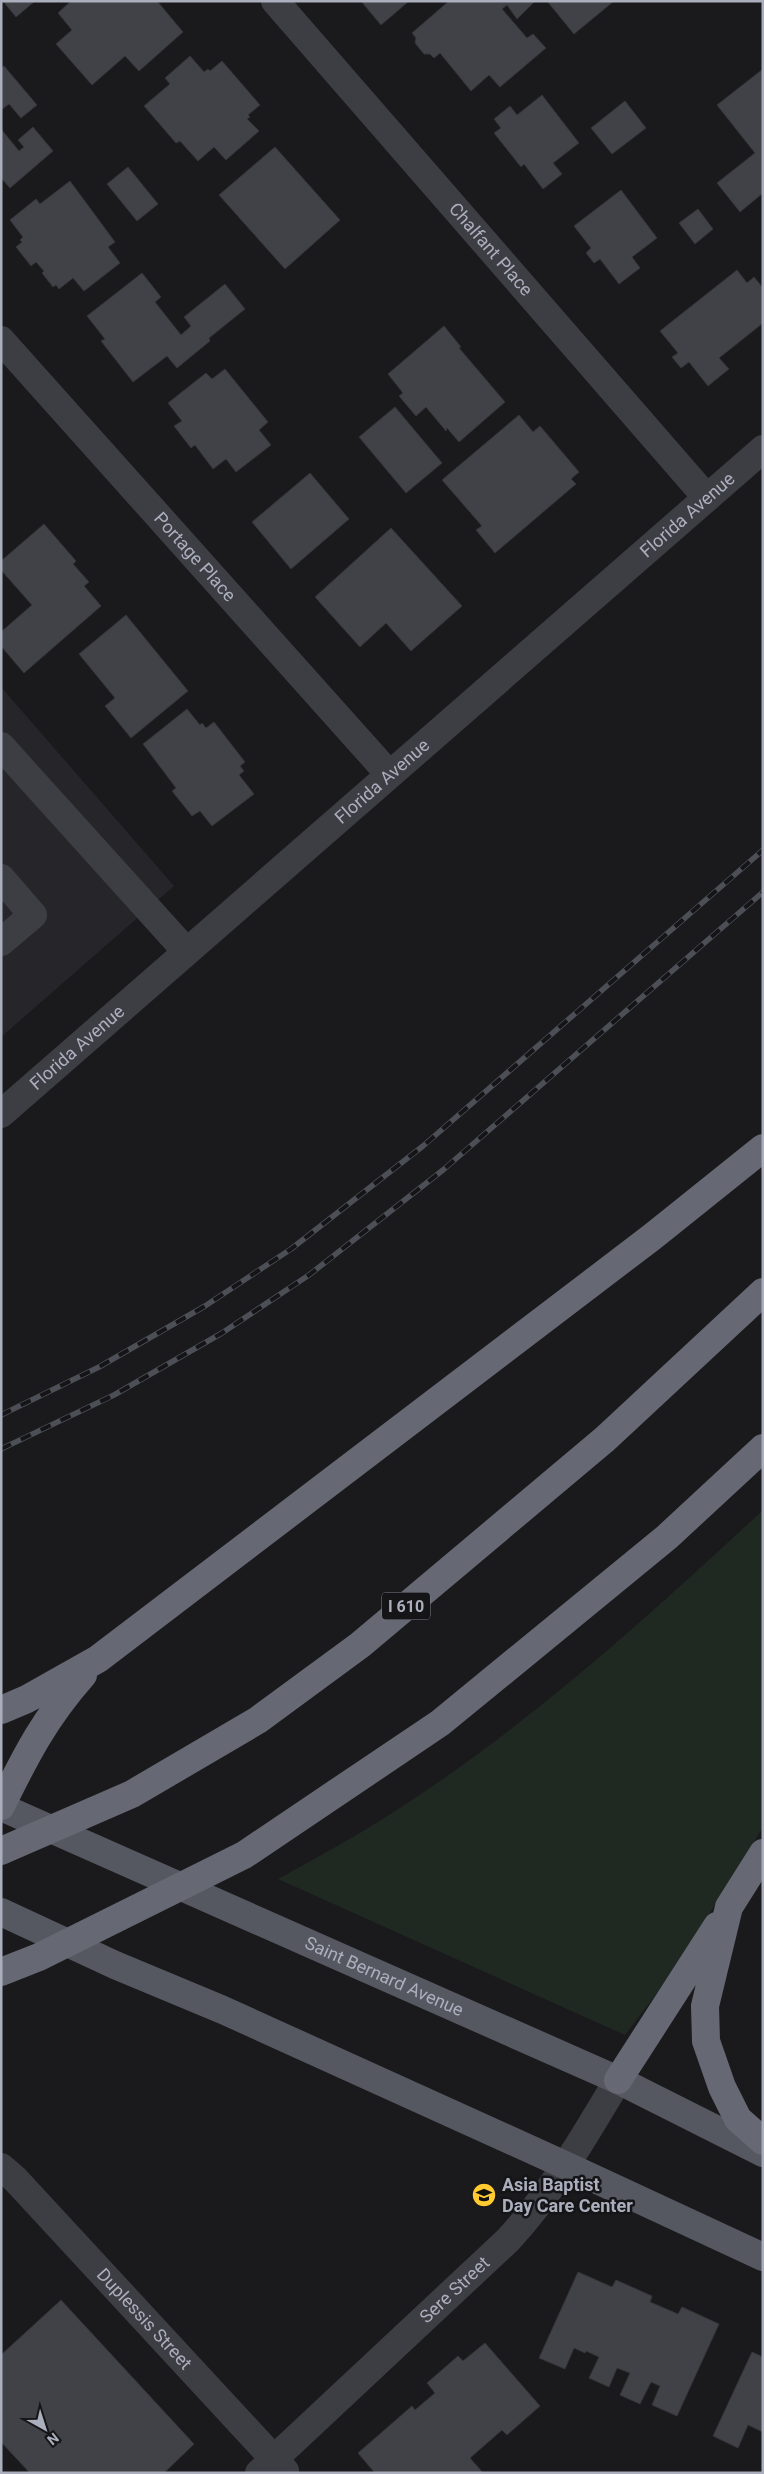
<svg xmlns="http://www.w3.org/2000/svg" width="764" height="2474" font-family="Roboto,sans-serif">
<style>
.built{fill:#26262a}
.green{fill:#1f2921}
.building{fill:#414247;stroke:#343439}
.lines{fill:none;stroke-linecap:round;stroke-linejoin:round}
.minor{stroke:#3d3d44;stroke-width:28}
.major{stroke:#565861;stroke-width:28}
.highway{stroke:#666974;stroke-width:28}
.rail-casing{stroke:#4d4f57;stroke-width:5.5}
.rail{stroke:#151518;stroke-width:4;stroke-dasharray:11;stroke-linecap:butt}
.highway-bridge{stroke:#666974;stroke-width:28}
.labels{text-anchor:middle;stroke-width:5;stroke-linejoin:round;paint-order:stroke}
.shield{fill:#151518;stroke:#7e818c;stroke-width:1}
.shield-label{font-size:16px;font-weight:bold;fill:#abafbd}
.street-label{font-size:18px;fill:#abafbd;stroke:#151518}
.poi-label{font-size:18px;font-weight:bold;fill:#abafbd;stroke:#151518;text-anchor:start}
</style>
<rect width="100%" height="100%" fill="#1a1a1d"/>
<path class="built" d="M1,687L174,886L1,1037Z"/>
<path class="green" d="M763,1510V1827L674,1971L625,2035L278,1879C314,1859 351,1839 386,1817C523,1730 645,1620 763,1510Z"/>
<path class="building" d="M3,1H35L16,17Z
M71,1H157L183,32L139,71L125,56L92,85L56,44L72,30L58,13Z
M361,1H409L381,25Z
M449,1H535L517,19L507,5L502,9L527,38L533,34L546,48L500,87L489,75L471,91L440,53L434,58L430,54H424L415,43L416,38L412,33Z
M547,1H614L574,34Z
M190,56L204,72L208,69L210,71L222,61L260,105L248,115L250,117L247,119L259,131L226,160L214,147L198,161L180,141L176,143L144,106L170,84L165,78Z
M4,66L37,105L21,118L9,104L1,110V68Z
M763,69V193L740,212L717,183L755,153L717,105Z
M542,95L579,143L553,163L562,174L543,189L524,164L521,167L494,133L501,128L494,119L510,106L517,115Z
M625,101L646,128L612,154L591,128Z
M33,127L53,151L10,188L1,178V129L19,151L24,147L18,140Z
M275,147L340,220L285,269L219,195Z
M128,167L158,204L137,221L107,184Z
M70,181L115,242L108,247L120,263L84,291L73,278L59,289L56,285L53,287L42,273L44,271L36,262L31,266L16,247L22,242L20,240L23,237L10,220L36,199L40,204Z
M621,190L657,238L632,257L640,268L619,284L600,259L594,263L586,253L591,248L574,226Z
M698,209L713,229L695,244L679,223Z
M737,270L747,283L754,277L763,288V323L719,358L729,369L708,386L689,362L681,368L672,357L678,353L660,331Z
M142,273L161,297L155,302L181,335L191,326L184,317L225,284L245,309L209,338L210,341L177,368L167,356L133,382L101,341L105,339L87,316Z
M444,326L461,347L459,348L505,402L459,442L447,428L446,431L426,407L416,416L399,396L403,393L388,374Z
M225,369L268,422L259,430L271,445L236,472L226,459L213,469L195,445L191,448L174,426L182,421L168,403L206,373L212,379Z
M395,407L442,463L406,493L359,437Z
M519,415L533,432L540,426L579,472L571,479L576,484L495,553L476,530L482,526L442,480Z
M310,473L349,519L291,569L252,522Z
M44,524L76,561L73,564L89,582L84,586L101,606L24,673L1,646V632L32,605L1,570V561Z
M391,528L462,606L411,651L386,623L360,647L315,597Z
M126,615L188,691L131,738L105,706L115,698L79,654Z
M187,709L200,725L202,723L206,728L214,722L245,762L240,766L244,771L239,775L254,794L212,826L200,811L192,816L172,791L176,788L143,744Z
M578,2272L612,2287L616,2280L652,2296L650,2302L678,2314L682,2307L719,2324L677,2416L652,2405L660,2386L651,2382L640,2404L620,2395L630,2373L617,2368L609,2387L589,2378L599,2357L586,2351L585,2353L574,2348L565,2369L539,2358Z
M61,2300L194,2444L164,2473H30L1,2442V2355Z
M485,2343L540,2406L507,2435L502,2430L470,2458L483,2473H375L358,2453L412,2406L415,2410L435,2393L427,2383L458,2356L463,2361Z
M752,2352L763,2357V2432L748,2425L738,2448L713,2436Z"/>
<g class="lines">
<g class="minor">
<path id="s1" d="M275,1L707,498"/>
<path id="s2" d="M1,340L389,774"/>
<path d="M1,746L186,951"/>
<path d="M1,878L33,915L1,942"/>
<path id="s3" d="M1,1114L763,449"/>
<path id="s4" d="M1,2167L15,2179L285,2471"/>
<path id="s5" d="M259,2473L508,2240C553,2191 584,2137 618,2080"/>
</g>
<g class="major">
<path id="s6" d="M1,1807L618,2080L763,2153"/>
<path d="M1,1912L115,1965L223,2010L567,2166L763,2257"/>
</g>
<path class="highway" d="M1,1710L27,1699L98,1659L652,1237L763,1148
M1,1806C26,1755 45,1718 83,1675
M763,1853L729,1907L705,2006L706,2041L722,2087L738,2119L763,2141
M618,2080L717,1926"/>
<g class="rail-casing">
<path id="rail" d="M1,1415L99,1367L205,1306L291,1249L423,1146L763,850
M1,1449L114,1395L222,1333L309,1275L443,1170L763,892"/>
</g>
<use href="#rail" class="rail"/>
<path class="highway-bridge" d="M1,1851L132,1794L258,1720L360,1645L605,1439L763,1292
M1,1972L39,1957L244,1855L440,1723L667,1537L763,1448"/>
</g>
<defs>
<g id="school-disc" transform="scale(1.25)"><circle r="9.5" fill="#ffcb30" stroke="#151518"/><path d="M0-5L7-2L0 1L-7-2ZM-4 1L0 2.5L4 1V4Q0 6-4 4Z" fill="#111"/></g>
</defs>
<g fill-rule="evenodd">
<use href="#school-disc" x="484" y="2195"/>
</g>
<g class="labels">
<rect class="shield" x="382" y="1592.5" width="48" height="27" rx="4"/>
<g class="shield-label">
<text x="406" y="1612">I 610</text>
</g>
<g class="street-label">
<text dy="6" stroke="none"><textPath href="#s1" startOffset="329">Chalfant Place</textPath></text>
<text dy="6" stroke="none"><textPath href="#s3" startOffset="911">Florida Avenue</textPath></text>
<text dy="6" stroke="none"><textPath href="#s2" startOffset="291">Portage Place</textPath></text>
<text dy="6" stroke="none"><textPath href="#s3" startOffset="506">Florida Avenue</textPath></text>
<text dy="6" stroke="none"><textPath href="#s3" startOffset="101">Florida Avenue</textPath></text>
<text dy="6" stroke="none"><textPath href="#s6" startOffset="419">Saint Bernard Avenue</textPath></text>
<text dy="6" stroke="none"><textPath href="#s5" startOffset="268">Sere Street</textPath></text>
<text dy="6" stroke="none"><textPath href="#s4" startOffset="209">Duplessis Street</textPath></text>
</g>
<g class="poi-label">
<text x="502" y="2191">Asia Baptist<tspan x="502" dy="21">Day Care Center</tspan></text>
</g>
</g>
<rect width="764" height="2474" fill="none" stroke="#abafbd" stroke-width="5"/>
<g transform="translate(45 2429) rotate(141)" stroke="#151518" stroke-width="4" paint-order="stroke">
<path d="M0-4L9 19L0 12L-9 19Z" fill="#abafbd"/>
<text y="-8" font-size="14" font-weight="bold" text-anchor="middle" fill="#abafbd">N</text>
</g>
</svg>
